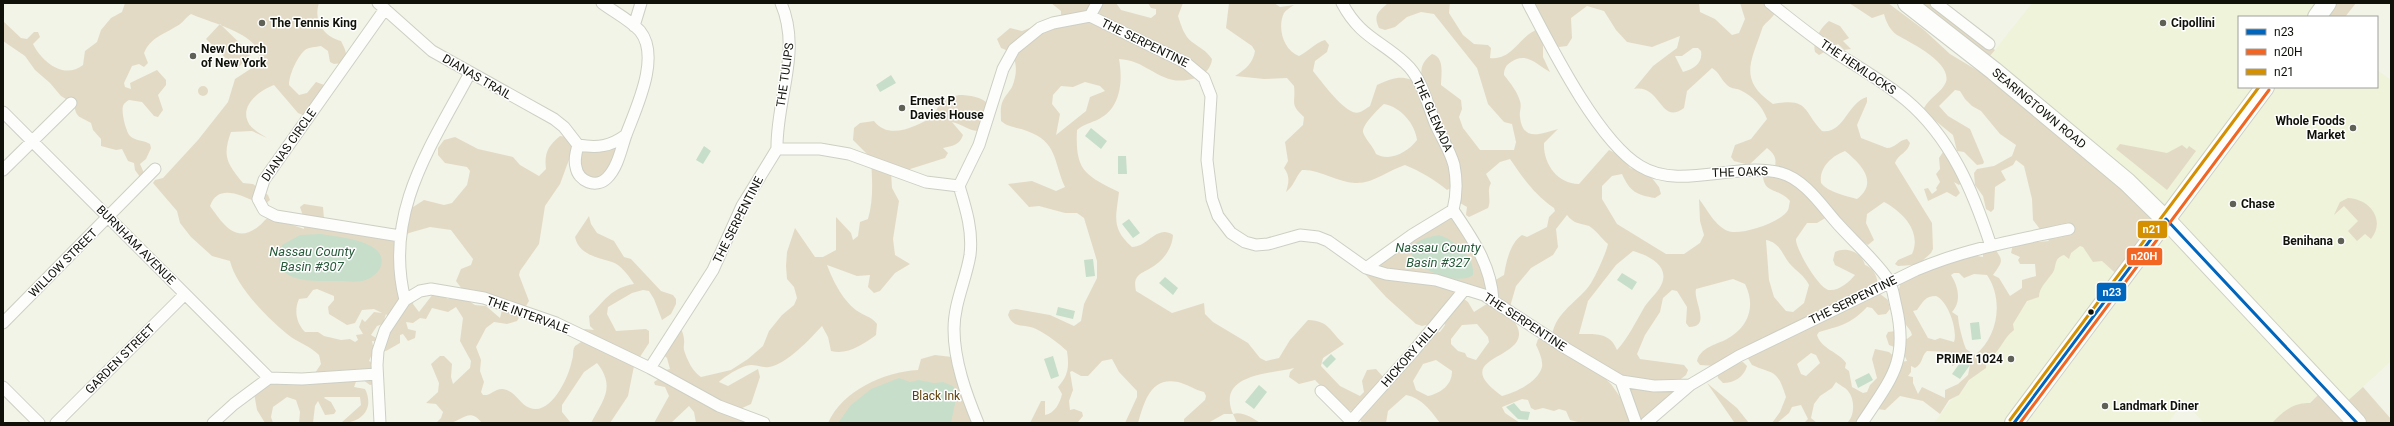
<svg xmlns="http://www.w3.org/2000/svg" width="2394" height="426" font-family="Roboto,sans-serif">
<style>
.built{fill:#eef3da}
.green{fill:#e3dac5;fill-rule:evenodd}
.water{fill:#c7deca}
.lines{fill:none;stroke-linecap:round;stroke-linejoin:round}
.minor-casing{stroke:#cdcfc4;stroke-width:13}
.primary-casing{stroke:#cdcfc4;stroke-width:20}
.minor{stroke:#fdfdfb;stroke-width:11}
.primary{stroke:#fdfdfb;stroke-width:18}
.bus-1-casing{stroke:#fff;stroke-width:6}
.bus-2-casing{stroke:#fff;stroke-width:6}
.bus-3-casing{stroke:#fff;stroke-width:6}
.bus-1{stroke:#0065bd;stroke-width:3}
.bus-2{stroke:#f26522;stroke-width:3}
.bus-3{stroke:#d49001;stroke-width:3}
.poi-dot{fill:#5f6157;stroke:#fff;stroke-width:1.5}
.bus-dot{fill:#101209;stroke:#fff;stroke-width:1.5}
.labels{text-anchor:middle;stroke-width:3;stroke-linejoin:round;paint-order:stroke}
.poi-label{font-size:12px;font-weight:bold;fill:#101209;stroke:#fff;text-anchor:start}
.street-label{font-size:12px;fill:#101209;stroke:#fff}
.park-label{font-size:12px;fill:#5f420b;stroke:#fff}
.water-label{font-size:13px;font-style:italic;fill:#275a3a;stroke:#fff}
.line-badge{stroke:#fff;stroke-width:1.5}
.badge-label{font-size:11px;text-anchor:middle;font-weight:bold;fill:#fff}
</style>
<rect width="100%" height="100%" fill="#f2f4e7"/>
<path class="built" d="M2032,3H2327L2317,17H2239V87H2377V70L2391,80V361L2342,406L2325,388L2288,423H2204L2184,401L2168,423H1934L1952,399L1959,395L2075,236L1984,64Z"/>
<path class="green" d="M125,3H319C313,21 324,37 341,41C345,49 349,56 343,63L334,64L330,62L328,51L321,46C316,47 309,47 305,50C297,57 289,75 289,85L299,95L307,93L316,82L327,86L305,116L298,113L274,85C260,90 240,105 248,122C251,129 261,134 267,138L252,131L231,132C222,157 227,163 243,183L253,184L268,195L270,200L264,205C247,199 219,180 210,206C223,224 236,245 259,226C266,220 266,217 276,214L287,223L304,229L303,216L300,207L304,204L323,207L324,219L395,232L410,209L424,200L444,205L452,203L467,185L470,171L467,167L445,163L438,155V148L444,140L455,137L478,149L513,157L520,165L539,176L546,169C544,153 548,146 560,136L567,137L573,149L560,184L545,206L539,244L520,271L519,275L529,301L517,321L507,324L494,322L486,328L476,347L481,360L480,371L484,382L481,392L483,395C491,396 495,388 503,389C516,391 519,404 530,408C551,416 569,377 572,360C574,355 572,351 575,346L584,340L580,332L585,329L594,330L590,326L589,316C605,301 610,288 634,284C630,277 620,264 612,262C597,257 579,255 575,237L589,216L591,224L597,233L614,241L624,257L631,259L661,291L673,295L676,299V304L671,314L662,320L654,299L649,291L643,290L632,293L608,307L607,314L616,331L646,329L649,331V343L634,366L628,396L610,423H591C603,400 616,387 597,363L584,372L562,405V412L571,423H482C470,407 463,420 450,423C446,424 441,423 436,423L441,418L443,412L436,404L426,403L438,392L439,383L431,364L440,356H444L452,364L451,377L453,384L470,368L471,361L460,341L463,318L456,307L448,312L432,308L426,319L420,318L413,323L406,322L408,329L416,331L415,338L408,341L403,334L400,335V343L386,351L382,350L379,342L372,341L374,350L369,361L375,364V384L370,385L363,380L357,379L354,387L365,389C375,409 361,423 341,423L361,405L360,397H325L324,398L331,402L336,411L334,414L325,415L318,401L315,406L313,423H299L300,412L296,400L287,397L273,407L271,417L273,423H265L257,410L254,393L267,383L315,373L321,364L319,355C311,347 300,343 291,337C270,321 236,287 230,261L212,256L191,237L180,223L177,211L153,183L155,180L163,178L198,140L228,102L235,79L255,66L260,54C253,32 211,23 191,14C186,17 183,23 177,26C163,35 151,37 144,53L148,63L144,67L139,64L132,66L124,83L125,87L131,89L130,83L157,70L166,80V85L158,95L163,110L158,117L154,116L142,102L129,100C126,102 124,103 123,106C121,112 126,132 130,136C135,141 144,140 150,144L151,148L146,159L140,164L144,173L140,177L135,170L134,163L128,161L122,149L116,150L101,146V139L93,130L91,123C79,116 76,118 74,104L61,96L50,83L35,70L25,56L3,41V21L21,38L27,39L34,32H38L40,37L33,44C42,62 64,80 83,65L85,51L97,42L101,30L111,18L122,12ZM430,227L451,230L473,259L471,265L461,269L456,281L462,289L502,310L500,318L486,306L475,305L467,300L453,298L448,299L439,294H433L419,312L413,304L414,299H407L399,239L409,233ZM317,289L334,296V300L328,307L329,314L347,325L355,323L362,310L374,309L382,313L374,312L365,322L362,319L359,327L363,334L356,335L358,340L355,342L350,339L341,340L324,336L318,332H305C296,323 294,310 299,299L307,298L313,290ZM386,314L389,318L378,339L371,335L377,326L383,324Z
M1051,3H1116L1121,10L1151,18L1156,14V9L1151,8L1148,3H1183L1178,16C1181,25 1184,36 1192,42C1200,48 1206,50 1212,59C1211,68 1206,73 1198,77C1162,91 1150,60 1119,59C1123,81 1121,108 1099,119C1091,123 1084,124 1077,130C1075,171 1085,175 1119,192C1116,218 1111,228 1132,247C1148,247 1157,224 1173,235C1172,250 1162,262 1149,269C1146,271 1140,273 1138,276C1134,280 1135,286 1136,291L1172,313L1204,303L1205,314L1213,322L1248,343L1260,358L1266,361L1279,358L1290,340L1308,320C1330,321 1330,332 1344,344L1323,358L1321,366L1340,386L1360,396L1364,392L1362,381L1367,370L1376,369L1385,379L1406,357V351L1421,335L1440,332L1445,325L1443,321L1422,326L1416,324L1386,297L1365,274L1364,269L1453,210L1492,282L1504,275C1506,261 1511,242 1522,235L1527,237L1547,227L1549,217L1555,211L1554,208C1534,194 1523,178 1510,159L1500,162L1486,174L1491,183C1486,192 1492,199 1488,208L1469,217L1466,215L1467,207L1460,203L1452,179L1451,188L1447,190C1435,180 1420,171 1405,165C1389,170 1373,184 1355,183C1336,182 1320,169 1302,170C1295,177 1295,185 1286,192C1289,182 1290,176 1284,168L1288,161L1285,142L1303,125L1304,117C1289,104 1296,103 1294,86L1287,78L1264,79L1235,76C1246,69 1253,63 1255,51L1252,46L1226,28L1229,3H1274L1280,7L1294,5C1291,7 1286,10 1284,13C1277,27 1283,50 1299,56C1309,51 1315,43 1325,40L1329,45L1327,52L1315,61L1313,71C1322,82 1340,107 1353,112C1359,115 1365,109 1370,106L1377,85C1398,76 1403,75 1423,85C1420,71 1420,63 1432,54C1445,57 1441,75 1441,85L1461,100L1462,109L1459,117L1463,128L1480,150H1514L1516,142L1512,124L1504,122L1488,104L1477,68L1434,14L1421,12L1407,17L1395,27L1385,30L1379,28C1373,15 1378,12 1388,3H1450L1449,13L1463,35L1474,44L1488,45L1491,48L1490,58C1513,61 1520,34 1539,29L1528,3H1699L1700,12L1715,19L1732,35L1739,33L1745,19L1740,3H1770L1775,13C1772,19 1763,24 1762,29C1751,62 1738,80 1773,104C1809,97 1803,111 1822,131C1844,134 1847,103 1867,97V102L1857,125L1861,138L1887,148C1895,148 1899,140 1907,139L1910,143C1908,153 1898,154 1895,163L1932,223L1933,249L1931,253L1920,263L1972,255L1983,257V253L1992,243C2001,261 2006,257 1993,275L1999,278L2010,296L2022,288V280L2036,276L2035,264H2020L2018,260L2020,257L2011,253L2013,244L2049,241L2033,220L2032,199L2024,166L2016,160L2013,165L2001,171L2006,180L1995,187L1994,209L1991,212L1986,209L1983,196L1975,185L1974,173L1977,169L1994,166L2012,156L2016,145L2000,134L1981,111L1972,106L1965,99L1960,91L1955,90L1939,106L1948,116L1970,129L1984,162L1983,164L1977,165L1964,152L1957,151L1953,135L1927,114L1924,108C1929,98 1942,92 1946,82C1952,62 1909,42 1897,35C1890,30 1886,22 1884,14L1872,18L1849,3H1888L1923,29L1950,54L1985,75L2166,219L2122,279L2102,261L2093,262L2083,247L2080,246L2071,253L2069,259L2064,255C2052,259 2058,268 2051,275C2046,282 2039,288 2039,297L2027,301L2013,324L2014,330C2004,337 2001,350 1991,357H1987L1986,368L1969,380L1959,395L1949,400L1940,414L1923,401L1900,396L1885,410L1877,409L1859,423H1847C1855,416 1855,399 1848,391C1845,387 1839,385 1836,382L1832,388L1820,396L1814,404L1811,418L1817,423H1804L1808,419L1801,405L1792,407L1789,413L1777,423H1772L1780,412L1786,397C1777,369 1775,375 1752,365L1747,357L1734,363L1743,362L1747,366C1744,377 1734,383 1723,383L1718,378L1716,366L1700,365L1697,361C1700,349 1713,345 1723,341C1747,330 1757,308 1745,284L1733,279L1696,289C1693,301 1712,327 1689,327L1686,323L1687,307L1677,291L1672,290L1663,298L1660,312L1645,335L1637,354L1640,359L1684,365L1688,370L1686,375L1677,382L1690,385L1646,423H1582L1570,420L1566,411L1559,409L1554,411L1543,408L1535,410L1531,408L1528,400L1522,399L1502,407L1505,413L1520,423H1440C1431,411 1422,398 1406,395L1388,411L1386,423H1362L1355,411L1344,410L1315,380L1299,384L1289,377L1290,372L1294,368C1270,374 1216,374 1233,414C1242,411 1253,418 1260,423H1237L1233,414H1224L1208,423H1184V419L1205,400L1206,396L1204,392C1195,390 1187,384 1178,382C1150,376 1144,403 1138,423H1125L1137,397V391L1119,372L1112,359L1102,361L1088,376H1081L1072,371L1070,372L1073,390L1069,401L1070,410L1074,409L1082,412L1083,416L1078,422L1030,423L1041,401H1045V415C1055,413 1060,403 1062,394L1058,387C1069,375 1069,366 1067,351C1057,342 1048,335 1036,329C1024,323 1014,330 1008,315L1010,310L1016,309L1050,315L1074,326L1081,321L1084,304L1097,278V261L1084,218L1077,213H1065L1039,206L1029,207L1008,184L1032,181L1056,191L1065,187C1053,161 1058,142 1027,131C1018,127 1009,128 1001,121C1001,115 1000,109 1002,103C1004,97 1009,92 1012,87C1018,73 1019,53 1001,48L997,39L1010,28L1022,31L1061,16V11ZM1587,6L1604,11L1616,30L1627,42L1652,47L1680,36L1677,48L1653,66L1634,89C1661,84 1660,126 1684,108L1687,91L1712,68C1720,73 1720,78 1726,84C1730,89 1735,88 1740,90C1753,96 1762,106 1767,119L1751,139L1735,145L1731,157L1734,161L1749,165L1767,148C1773,153 1777,157 1775,166L1763,174C1763,195 1779,187 1790,201C1789,204 1789,208 1788,210C1782,222 1740,236 1728,231C1715,226 1707,209 1699,199L1700,221L1704,235L1700,243L1684,254H1666L1617,224L1602,199V186L1612,176L1622,174C1630,192 1637,195 1655,198L1661,194L1659,187L1648,173L1630,168L1620,155L1609,150L1579,184C1557,184 1543,163 1544,143L1558,129C1540,134 1523,142 1520,117C1519,112 1522,107 1520,101C1517,91 1511,84 1504,75C1504,69 1506,65 1511,62C1526,51 1537,65 1550,72L1543,57V41L1559,47L1567,46L1572,38L1571,18ZM1693,48H1698L1701,51C1703,63 1694,69 1683,72L1675,56H1682ZM1085,82L1100,86L1105,91L1090,97L1086,111L1056,135L1060,114L1052,104L1053,95L1061,86L1073,87ZM1384,104C1401,107 1415,124 1417,140C1408,152 1390,162 1376,154C1373,146 1365,139 1363,132C1362,125 1379,108 1384,104ZM1845,151C1861,164 1879,182 1857,199C1846,196 1828,192 1821,183C1819,167 1832,156 1845,151ZM1884,202C1903,212 1922,232 1912,254L1898,260L1895,264L1898,266L1913,265C1896,280 1895,302 1904,322C1907,327 1911,330 1912,335L1907,339L1896,331L1888,332L1886,336L1889,345L1902,350L1907,361L1900,362L1889,352L1875,349L1872,359L1877,378L1870,385L1867,392L1863,393L1852,387L1849,371L1845,368L1846,363C1839,352 1821,349 1817,335L1819,332C1839,326 1850,325 1867,307L1872,308L1878,315L1886,314L1890,309L1888,300L1879,293C1878,282 1877,269 1865,265C1862,252 1846,246 1835,252L1833,260L1835,265L1855,275C1849,282 1839,291 1829,290C1819,289 1795,248 1796,239L1807,223H1817L1827,217L1868,245L1874,240L1866,223L1867,214ZM1567,215C1574,224 1579,223 1589,226C1595,229 1602,239 1608,244C1606,253 1595,278 1589,286C1576,303 1552,315 1552,339H1538L1536,345C1539,351 1543,360 1542,367C1538,382 1515,393 1502,396C1450,359 1517,360 1519,335C1520,327 1511,318 1509,310L1516,286L1531,268L1553,255L1558,247L1556,229ZM1766,240C1781,243 1782,255 1790,264C1797,272 1804,275 1809,285L1804,303L1793,312L1786,311L1774,297L1769,280ZM1633,251C1651,256 1673,268 1659,289C1655,295 1649,300 1645,306C1636,321 1629,337 1617,350C1610,332 1595,334 1579,334L1588,301L1616,265ZM1954,273H1959L1964,278L1974,274L1987,275C2004,300 1998,337 1975,355L1966,349C1963,342 1958,323 1958,316L1952,312C1962,301 1958,286 1951,275ZM1453,291L1493,300L1474,312L1468,302ZM1936,296C1948,301 1958,330 1954,342L1940,338L1935,340L1928,338L1913,311L1917,310C1923,302 1925,296 1936,296ZM1477,324L1488,337L1489,342L1476,360L1467,357L1465,353L1458,351L1451,344V339L1462,325ZM1927,351L1951,352L1952,366L1965,360L1970,365L1968,375L1958,384L1945,390V398L1922,387L1918,394L1913,383V377L1908,376L1911,372V366L1915,368C1923,364 1921,356 1927,351ZM1811,353L1816,355L1820,363L1806,376L1801,374L1797,364ZM1436,360L1452,371C1452,385 1441,393 1428,396L1416,390L1413,381L1423,364ZM1588,362L1621,381L1632,414L1611,384Z
M1909,3H1936L1995,50L1984,63Z
M2327,3H2356L2345,17H2317Z
M1829,21L1840,26L1849,38L1843,41L1851,49L1844,50L1838,44L1819,55L1815,52C1812,41 1821,27 1829,21Z
M220,24L251,54L237,69L206,39Z
M198 91a5 5 0 1 1 10 0a5 5 0 1 1-10 0Z
M959,95C969,95 983,97 989,105L979,131C969,131 962,124 952,122L963,135C960,145 952,146 943,148L948,153L945,158L907,170L891,172L892,188L899,201L893,239L895,255L910,264L895,273L880,291L874,293L868,287L870,275L857,276L827,265C833,281 844,303 859,312C867,317 872,317 877,324L876,335C862,345 848,355 831,351L828,337L822,326C810,339 787,364 769,367C763,368 757,365 751,365C743,365 725,376 719,382L728,386L758,369L760,377L751,404L740,409L753,423H696L694,412L689,406L671,423H654L669,396L665,387L655,385L654,382L666,374V370L670,369L667,358L659,351L679,330L682,331C686,342 683,344 684,350C687,360 693,372 701,377L731,370L748,359L763,346L769,331L782,315L794,305L797,298L794,287L787,279L786,266L787,252L795,228L815,257H823L836,250V217L851,233L853,240L858,236L860,222L868,219C874,198 872,179 871,158L853,140L854,128L860,123L874,121C889,141 917,126 934,116C938,103 945,98 959,95Z
M626,135L605,180L582,178L578,145Z
M2120,144L2167,153L2182,145L2187,149L2189,146L2196,151L2167,190L2116,149Z
M1945,149C1966,157 1961,164 1961,183L1959,185L1954,182L1960,193L1956,197L1947,192L1928,201L1924,189L1928,188L1932,194L1937,190L1936,188L1940,182L1936,174L1940,169L1939,158Z
M2348,198C2370,199 2386,220 2371,239L2365,234L2357,241L2348,231L2358,221L2344,206L2334,215L2340,202Z
M935,355L952,357L978,423H828C843,390 884,372 918,370L921,359Z
M1707,383L1737,408L1749,423L1734,422Z
M2363,387L2391,419V423H2272C2282,412 2294,402 2310,403L2325,388L2342,406Z"/>
<path class="water" d="M891,75L896,83L880,92L876,85Z
M1091,128L1107,141L1101,149L1085,136Z
M704,146L711,151L703,164L696,160Z
M1118,156H1126L1127,174H1118Z
M1129,219L1140,233L1133,238L1122,224Z
M321,234C336,237 389,240 381,266C379,272 373,277 366,280C358,283 345,281 336,281C312,281 268,284 282,245L300,235Z
M1439,235C1455,240 1475,257 1473,275C1451,292 1369,247 1439,235Z
M1093,259L1095,276L1086,277L1084,260Z
M1622,273L1637,282L1632,290L1617,280Z
M1165,277L1178,288L1173,295L1159,283Z
M1058,307L1075,311L1073,319L1056,315Z
M1979,322L1981,339L1972,340L1970,323Z
M1331,354L1336,359L1327,368L1322,363Z
M1053,356L1059,376L1051,379L1044,359Z
M1962,360L1970,365L1960,379L1952,374Z
M1869,373L1873,380L1858,388L1855,380Z
M899,378L910,382L919,380L934,383L943,382L953,386L957,394L951,423H838L851,405L871,389Z
M1259,385L1267,392L1254,409L1245,402Z
M1514,403L1521,411L1530,412L1528,420L1518,419L1506,407Z"/>
<g class="lines">
<g class="minor-casing">
<path id="minor" d="M378,3L432,51L554,119L564,127L578,145C597,148 610,147 626,135C636,108 661,57 640,31C630,20 614,12 602,3
M1342,3C1360,37 1380,40 1405,63C1422,78 1427,103 1435,123C1441,137 1450,150 1454,165C1457,180 1457,195 1453,210L1412,235L1366,268
M1528,3C1551,47 1598,141 1640,166C1680,191 1736,161 1781,173C1804,179 1822,206 1837,223C1851,239 1879,264 1889,281C1893,287 1894,299 1896,306C1909,361 1891,379 1862,423
M1770,3C1790,19 1811,36 1833,51C1858,67 1883,81 1906,100C1951,138 1973,191 1991,246
M1936,3L1989,44
M385,9L264,180L258,199L264,210L276,216L400,236
M1090,16L1097,3
M634,26L641,3
M3,112L269,378
M578,145C576,153 574,160 576,167C578,181 596,189 607,178C618,167 621,149 626,135
M777,149C776,99 802,52 781,3
M3,170L71,103
M959,186C966,209 973,231 970,255C966,280 954,303 954,329C954,361 966,394 978,423
M1453,210C1472,238 1491,265 1493,300
M405,300C383,213 431,146 470,73
M3,323L155,169
M650,368L713,270L742,206L777,149H820L849,154L926,182L959,186L979,145L1003,69L1014,49L1040,28L1053,23L1090,16L1186,63L1204,78L1211,96L1207,160L1212,199L1218,216L1231,233L1245,242L1256,245L1268,244L1300,235L1318,237L1328,241L1366,268L1386,274L1436,280L1484,295L1567,349L1621,381L1654,386L1690,385L1739,356L1916,270C1965,249 2017,240 2069,229
M1621,381L1636,423
M3,387L39,423
M1321,391L1353,423
M1351,421L1412,353L1465,289
M56,423L185,294
M213,423L234,404L269,378L302,379L377,374
M380,423L377,365L378,351L385,330L405,300L420,291L431,289L484,298L556,323L650,368L719,406L764,423
M1646,423L1690,385"/>
</g>
<g class="primary-casing">
<g id="primary">
<path id="s1" d="M1907,3L1994,71L2127,182L2173,227L2357,423"/>
<path d="M2317,17L2327,3"/>
<path d="M2014,423L2265,87"/>
</g>
</g>
<use href="#minor" class="minor"/>
<use href="#primary" class="primary"/>
<g class="bus-1-casing">
<path id="bus-1" d="M2014,423L2166,219L2357,423"/>
</g>
<g class="bus-2-casing">
<path id="bus-2" d="M2020,423L2269,90"/>
</g>
<g class="bus-3-casing">
<path id="bus-3" d="M2010,420L2259,87"/>
</g>
<use href="#bus-1" class="bus-1"/>
<use href="#bus-2" class="bus-2"/>
<use href="#bus-3" class="bus-3"/>
</g>
<g class="poi-dot">
<circle cx="262" cy="23" r="4"/>
<circle cx="2163" cy="23" r="4"/>
<circle cx="193" cy="56" r="4"/>
<circle cx="902" cy="108" r="4"/>
<circle cx="2353" cy="128" r="4"/>
<circle cx="2233" cy="204" r="4"/>
<circle cx="2341" cy="241" r="4"/>
<circle cx="2011" cy="359" r="4"/>
<circle cx="2105" cy="406" r="4"/>
</g>
<circle class="bus-dot" cx="2091" cy="312" r="3.5"/>
<g class="labels">
<g class="poi-label">
<text x="270" y="27">The Tennis King</text>
<text x="2171" y="27">Cipollini</text>
<text x="201" y="53">New Church<tspan x="201" dy="14">of New York</tspan></text>
<text x="910" y="105">Ernest P.<tspan x="910" dy="14">Davies House</tspan></text>
<text x="2345" y="125" text-anchor="end">Whole Foods<tspan x="2345" dy="14">Market</tspan></text>
<text x="2241" y="208">Chase</text>
<text x="2333" y="245" text-anchor="end">Benihana</text>
<text x="2003" y="363" text-anchor="end">PRIME 1024</text>
<text x="2113" y="410">Landmark Diner</text>
</g>
<g class="street-label">
<text transform="translate(1145 43) rotate(26)" y="4">THE SERPENTINE</text>
<text transform="translate(1858 67) rotate(34)" y="4">THE HEMLOCKS</text>
<text transform="translate(785 75) rotate(-82)" y="4">THE TULIPS</text>
<text transform="translate(477 77) rotate(30)" y="4">DIANAS TRAIL</text>
<text dy="4" stroke="none"><textPath href="#s1" startOffset="169">SEARINGTOWN ROAD</textPath></text>
<text transform="translate(1433 115) rotate(66)" y="4">THE GLENADA</text>
<text transform="translate(289 145) rotate(-55)" y="4">DIANAS CIRCLE</text>
<text transform="translate(1740 172) rotate(-2)" y="4">THE OAKS</text>
<text transform="translate(738 220) rotate(-63)" y="4">THE SERPENTINE</text>
<text transform="translate(136 245) rotate(45)" y="4">BURNHAM AVENUE</text>
<text transform="translate(63 263) rotate(-45)" y="4">WILLOW STREET</text>
<text transform="translate(1853 300) rotate(-26)" y="4">THE SERPENTINE</text>
<text transform="translate(528 315) rotate(20)" y="4">THE INTERVALE</text>
<text transform="translate(1525 322) rotate(33)" y="4">THE SERPENTINE</text>
<text transform="translate(1409 356) rotate(-49)" y="4">HICKORY HILL</text>
<text transform="translate(120 359) rotate(-45)" y="4">GARDEN STREET</text>
</g>
<g class="park-label">
<text x="936" y="400">Black Ink</text>
</g>
<g class="water-label">
<text x="1438" y="252">Nassau County<tspan x="1438" dy="15">Basin #327</tspan></text>
<text x="312" y="256">Nassau County<tspan x="312" dy="15">Basin #307</tspan></text>
</g>
</g>
<g class="line-badge">
<rect x="2137" y="220" width="31" height="19" rx="4" fill="#d49001"/>
<rect x="2126" y="247" width="37" height="19" rx="4" fill="#f26522"/>
<rect x="2096" y="282" width="31" height="20" rx="4" fill="#0065bd"/>
</g>
<g class="badge-label">
<text x="2152" y="233">n21</text>
<text x="2144" y="260">n20H</text>
<text x="2112" y="296">n23</text>
</g>
<rect width="2394" height="426" fill="none" stroke="#101209" stroke-width="8"/>
<rect x="2238" y="16" width="140" height="72" fill="#ffffff" stroke="#9fa09d"/>
<rect x="2246" y="29" width="20" height="6" fill="#0065bd" stroke="#9fa09d"/>
<text x="2274" y="36" font-size="12" fill="#101209">n23</text>
<rect x="2246" y="49" width="20" height="6" fill="#f26522" stroke="#9fa09d"/>
<text x="2274" y="56" font-size="12" fill="#101209">n20H</text>
<rect x="2246" y="69" width="20" height="6" fill="#d49001" stroke="#9fa09d"/>
<text x="2274" y="76" font-size="12" fill="#101209">n21</text>
</svg>
